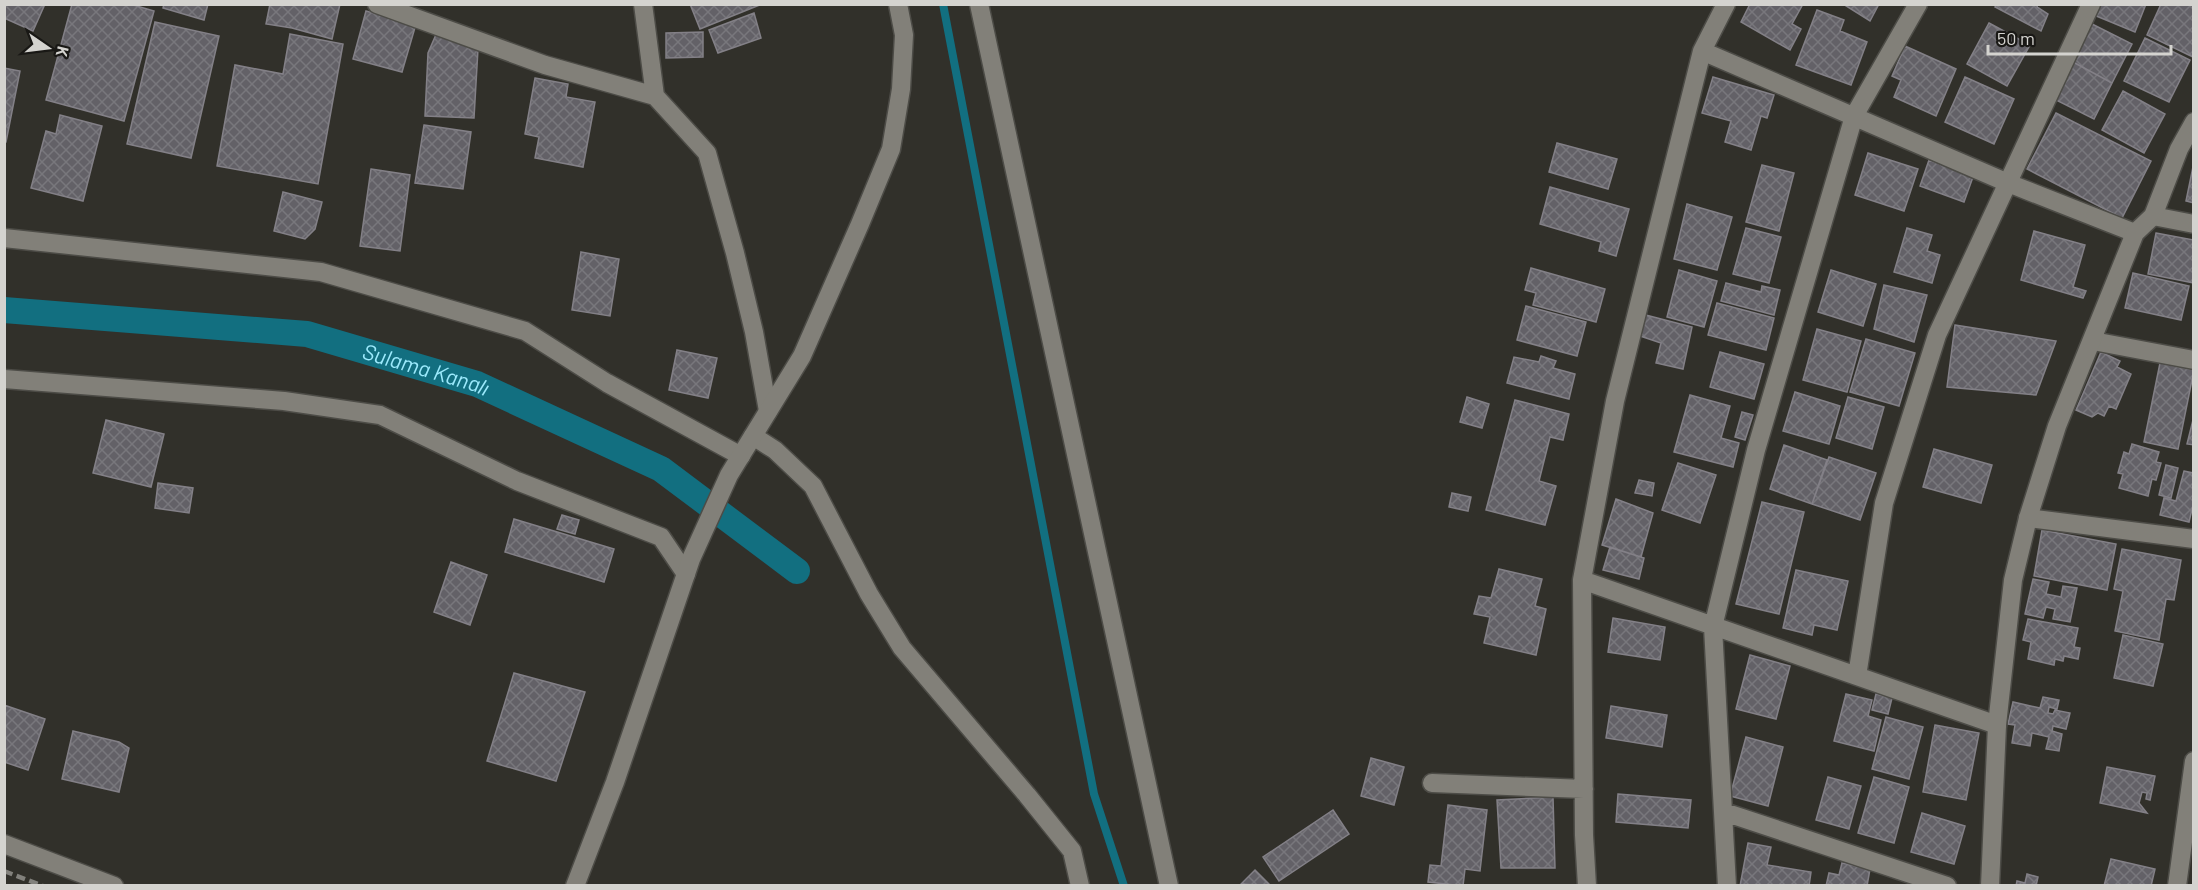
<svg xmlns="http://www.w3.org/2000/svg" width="2198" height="890" font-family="Barlow,sans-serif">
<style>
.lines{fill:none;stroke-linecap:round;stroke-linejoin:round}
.stream{stroke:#126f80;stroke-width:8}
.canal{stroke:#126f80;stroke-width:26}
.building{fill:url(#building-cross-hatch);stroke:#838087;stroke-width:1.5}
.minor-casing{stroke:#4d4c47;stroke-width:21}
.tertiary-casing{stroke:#4d4c47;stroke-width:21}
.minor{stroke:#828079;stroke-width:18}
.tertiary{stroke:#828079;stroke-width:18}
.rail{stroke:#82817c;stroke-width:4.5;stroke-dasharray:9 4.5;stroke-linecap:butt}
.labels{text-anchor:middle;stroke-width:4.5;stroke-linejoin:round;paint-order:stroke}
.water-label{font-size:22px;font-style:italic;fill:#9ceafc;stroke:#191815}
</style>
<defs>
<pattern id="building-cross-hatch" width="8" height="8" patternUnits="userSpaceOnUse" patternTransform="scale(1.5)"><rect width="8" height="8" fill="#636167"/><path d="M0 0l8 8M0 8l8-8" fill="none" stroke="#78777c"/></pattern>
</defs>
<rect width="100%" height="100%" fill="#31302a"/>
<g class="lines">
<path class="stream" d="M943,4L1094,794L1124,886"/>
<path class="canal" id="s1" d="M4,310L307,334L477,384L661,469L797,571"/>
</g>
<path class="building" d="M4,4H45L33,31L4,18Z
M72,4H130L154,11L124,121L46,100Z
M164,4H208L204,20L163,8Z
M270,4H340L332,39L292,28L266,24Z
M690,4H762L700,29Z
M1750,4H1803L1792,24L1801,29L1790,50L1741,22Z
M1843,4H1879L1870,21Z
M1997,4H2038L2037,7L2048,14L2041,31L1995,7Z
M2099,4H2146L2135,32L2094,15Z
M2161,4H2194L2193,57L2147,35Z
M1817,10L1844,20L1840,31L1867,42L1851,85L1796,65Z
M366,11L416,24L402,72L353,59Z
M754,13L761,38L718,53L709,30Z
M155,22L219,36L191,158L127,144Z
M1989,23L2030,45L2007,86L1967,64Z
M2092,24L2132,44L2112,83L2073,62Z
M438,30L478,49L474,118L425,116L428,53Z
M703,32V57L666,58V33Z
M290,34L343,44L318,184L217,166L235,65L283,74Z
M2145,38L2190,60L2169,102L2124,81Z
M1905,46L1956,69L1936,116L1894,97L1901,80L1892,76Z
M2073,62L2112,83L2094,119L2054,99Z
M4,68L20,71L6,142H4Z
M1713,77L1774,95L1767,118L1761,116L1751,150L1725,142L1731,121L1702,113Z
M1965,77L2014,99L1994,144L1945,122Z
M535,78L568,84L566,97L595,102L583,167L535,158L539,137L525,134Z
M2123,91L2165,114L2144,153L2102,130Z
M2056,113L2151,161L2122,218L2027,169Z
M60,115L102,126L83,201L31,188L46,131L56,134Z
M424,125L471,132L463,189L415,183Z
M1557,143L1617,159L1608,189L1549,172Z
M1868,153L1918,169L1904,211L1855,195Z
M1929,160L1973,177L1964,202L1920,186Z
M2194,162V203L2186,201Z
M1762,165L1794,173L1779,231L1746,222Z
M371,169L410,175L400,251L360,246Z
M1550,187L1629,209L1616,256L1599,251L1601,242L1540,224Z
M283,192L322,202L315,229L305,239L274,231Z
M1687,204L1732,217L1717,270L1674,259Z
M1746,228L1781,237L1769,283L1733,274Z
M1907,228L1932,235L1927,251L1940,255L1932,283L1894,272Z
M2034,231L2085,245L2073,287L2086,291L2083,298L2021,280Z
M2156,233L2194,240V283L2148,274Z
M581,252L619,259L610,316L572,310Z
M1531,268L1605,289L1596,322L1533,305L1536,293L1525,290Z
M1679,270L1717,281L1704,327L1667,317Z
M1831,270L1876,284L1863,326L1818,312Z
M2133,273L2189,286L2181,320L2125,308Z
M1726,283L1761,292L1762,286L1780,290L1774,315L1721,301Z
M1884,285L1927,295L1914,342L1874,329Z
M1717,303L1774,318L1766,350L1708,335Z
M1526,306L1586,322L1577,356L1517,340Z
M1642,314L1692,327L1683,369L1656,363L1661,343L1637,335Z
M1955,325L2056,341L2036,395L1947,387Z
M1817,329L1861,341L1847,392L1803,380Z
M1866,339L1915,353L1899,406L1850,392Z
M677,350L717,358L708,398L669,390Z
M1720,352L1764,364L1754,399L1710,387Z
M2101,352L2120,361L2117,367L2131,374L2116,409L2109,406L2104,416L2098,413L2092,417L2076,410Z
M1541,356L1556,361L1553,368L1575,374L1569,399L1507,383L1514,357L1539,362Z
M2160,363L2194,370L2178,449L2144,442Z
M1795,392L1840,406L1829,444L1783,431Z
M1690,395L1730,406L1721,438L1739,443L1733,467L1674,452Z
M1467,397L1489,404L1482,428L1460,422Z
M1848,397L1884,407L1872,449L1836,438Z
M1515,400L1569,414L1563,440L1550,437L1539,481L1556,486L1545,525L1486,510Z
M1742,412L1753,415L1745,440L1735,437Z
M2194,416V445L2187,444Z
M106,420L164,434L151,487L93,473Z
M2132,444L2159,452L2156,462L2161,463L2156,480L2152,479L2148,496L2119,488L2123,474L2118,473L2124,452L2129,454Z
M1784,445L1827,460L1812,504L1770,489Z
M1934,449L1992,465L1981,503L1923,487Z
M1829,457L1876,473L1860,520L1812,504Z
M1678,463L1716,475L1700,523L1662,510Z
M2166,465L2178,468L2171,498L2159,495Z
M2184,471L2194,473V501L2189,522L2160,515L2164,498L2176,501Z
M1639,480L1654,483L1652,496L1635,493Z
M158,483L193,488L189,513L155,508Z
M1452,493L1471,497L1468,511L1449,507Z
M1616,499L1653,513L1641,557L1602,545Z
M1762,502L1804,512L1779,614L1736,604Z
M562,515L579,520L575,534L557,529Z
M514,519L614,549L604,582L505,552Z
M2042,530L2116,544L2107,590L2034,576Z
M1610,547L1644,558L1639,579L1603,570Z
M2122,549L2181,560L2174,600L2166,599L2159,640L2115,631L2123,591L2114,589Z
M451,562L487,575L470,625L434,612Z
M1499,569L1542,579L1535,606L1546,609L1536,655L1484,643L1490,617L1474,614L1479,596L1491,598Z
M1796,570L1848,581L1837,630L1814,625L1812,635L1783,628Z
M2033,579L2049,582L2046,594L2061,597L2063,586L2077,588L2070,622L2053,619L2055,609L2046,607L2043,618L2025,614Z
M1613,618L1665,627L1660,660L1608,652Z
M2028,619L2078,628L2074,647L2080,648L2078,659L2064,656L2063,661L2055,659L2054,665L2028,659L2031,642L2023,640Z
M2123,635L2163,644L2153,686L2114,678Z
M1750,655L1790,666L1776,719L1736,709Z
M514,673L585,692L556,781L487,761Z
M1846,694L1872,700L1868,716L1881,720L1874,751L1834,741Z
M1876,694L1892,698L1888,714L1872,710Z
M2043,697L2059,700L2057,709L2049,707L2048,713L2053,714L2055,710L2070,713L2066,729L2053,726L2052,731L2062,734L2059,751L2046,749L2049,737L2032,733L2030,746L2012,743L2015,725L2008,724L2013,702L2040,708Z
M4,705L45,719L28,770L4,762Z
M1611,706L1667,715L1662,747L1606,738Z
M1886,717L1923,727L1909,779L1872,769Z
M1935,725L1979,733L1966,800L1923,792Z
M73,731L119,742L129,748L119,792L62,779Z
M1746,737L1783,747L1768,806L1730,796Z
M1371,758L1404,767L1394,805L1361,796Z
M2107,767L2155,776L2150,800L2146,799L2147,793L2142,792L2139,803L2147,813L2100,803Z
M1828,777L1861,786L1849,829L1816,820Z
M1874,777L1909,787L1894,843L1858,833Z
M1618,794L1691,800L1688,828L1616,822Z
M1553,797L1555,868H1501L1497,800Z
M1448,805L1487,810L1480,871L1465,869L1463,886L1428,882L1430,865L1441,866Z
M1333,810L1349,834L1279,881L1263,857Z
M1922,813L1965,826L1954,864L1911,852Z
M1748,843L1771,847L1767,865L1811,872L1809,886H1740Z
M2111,859L2155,869L2151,886H2104Z
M1842,863L1870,869L1867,886H1826L1829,873L1839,875Z
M1255,870L1271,886L1241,884Z
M2027,874L2038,877L2036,886H2016L2017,881L2025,883Z"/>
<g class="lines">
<g class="minor-casing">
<path id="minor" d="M377,4L545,65L655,96L707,153L735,253L754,332L768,411
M643,4L655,96
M979,4L1169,886
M1726,4L1702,51L1615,401L1582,580L1997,725
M1702,51L2008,183L2135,233
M2153,216L2194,224
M4,238L321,272L525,331L607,383L741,456
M2093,341L2194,360
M4,379L284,401L380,415L517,481L661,537L686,574
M753,436L775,450L813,486L869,594L902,648L1027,795L1072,851L1080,886
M2028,518L2194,539
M1582,580L1584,835L1587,886
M1857,676L1884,503L1937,335L2091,4
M1432,783L1584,789
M1724,812L1947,886
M4,844L114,886
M1727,886L1713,627L1756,450L1854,116L1918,4
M2177,886L2194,761"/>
</g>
<g class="tertiary-casing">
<path id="tertiary" d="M575,886L615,782L691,559L729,475L802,356L860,224L891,149L901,89L904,35L898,4
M1990,886L1997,725L2013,580L2028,518L2057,426L2135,233L2153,216L2179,149L2194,122"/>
</g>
<use href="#minor" class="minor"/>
<use href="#tertiary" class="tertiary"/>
<path class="rail" d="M4,871L43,886"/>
</g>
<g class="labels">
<g class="water-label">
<text dy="8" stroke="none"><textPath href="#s1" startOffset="428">Sulama Kanalı</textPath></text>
</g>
</g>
<rect width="2198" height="890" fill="none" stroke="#d4d3cf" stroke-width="12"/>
<g transform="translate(48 48) rotate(104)" stroke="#191815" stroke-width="4.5" paint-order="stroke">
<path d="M0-4.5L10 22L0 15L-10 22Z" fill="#d4d3cf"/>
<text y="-9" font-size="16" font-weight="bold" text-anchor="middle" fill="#d4d3cf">K</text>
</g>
<path d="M1988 45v9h183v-9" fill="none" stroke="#d4d3cf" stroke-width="3"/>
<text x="1997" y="45" font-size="18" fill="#d4d3cf" stroke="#191815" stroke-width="4.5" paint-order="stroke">50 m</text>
</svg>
